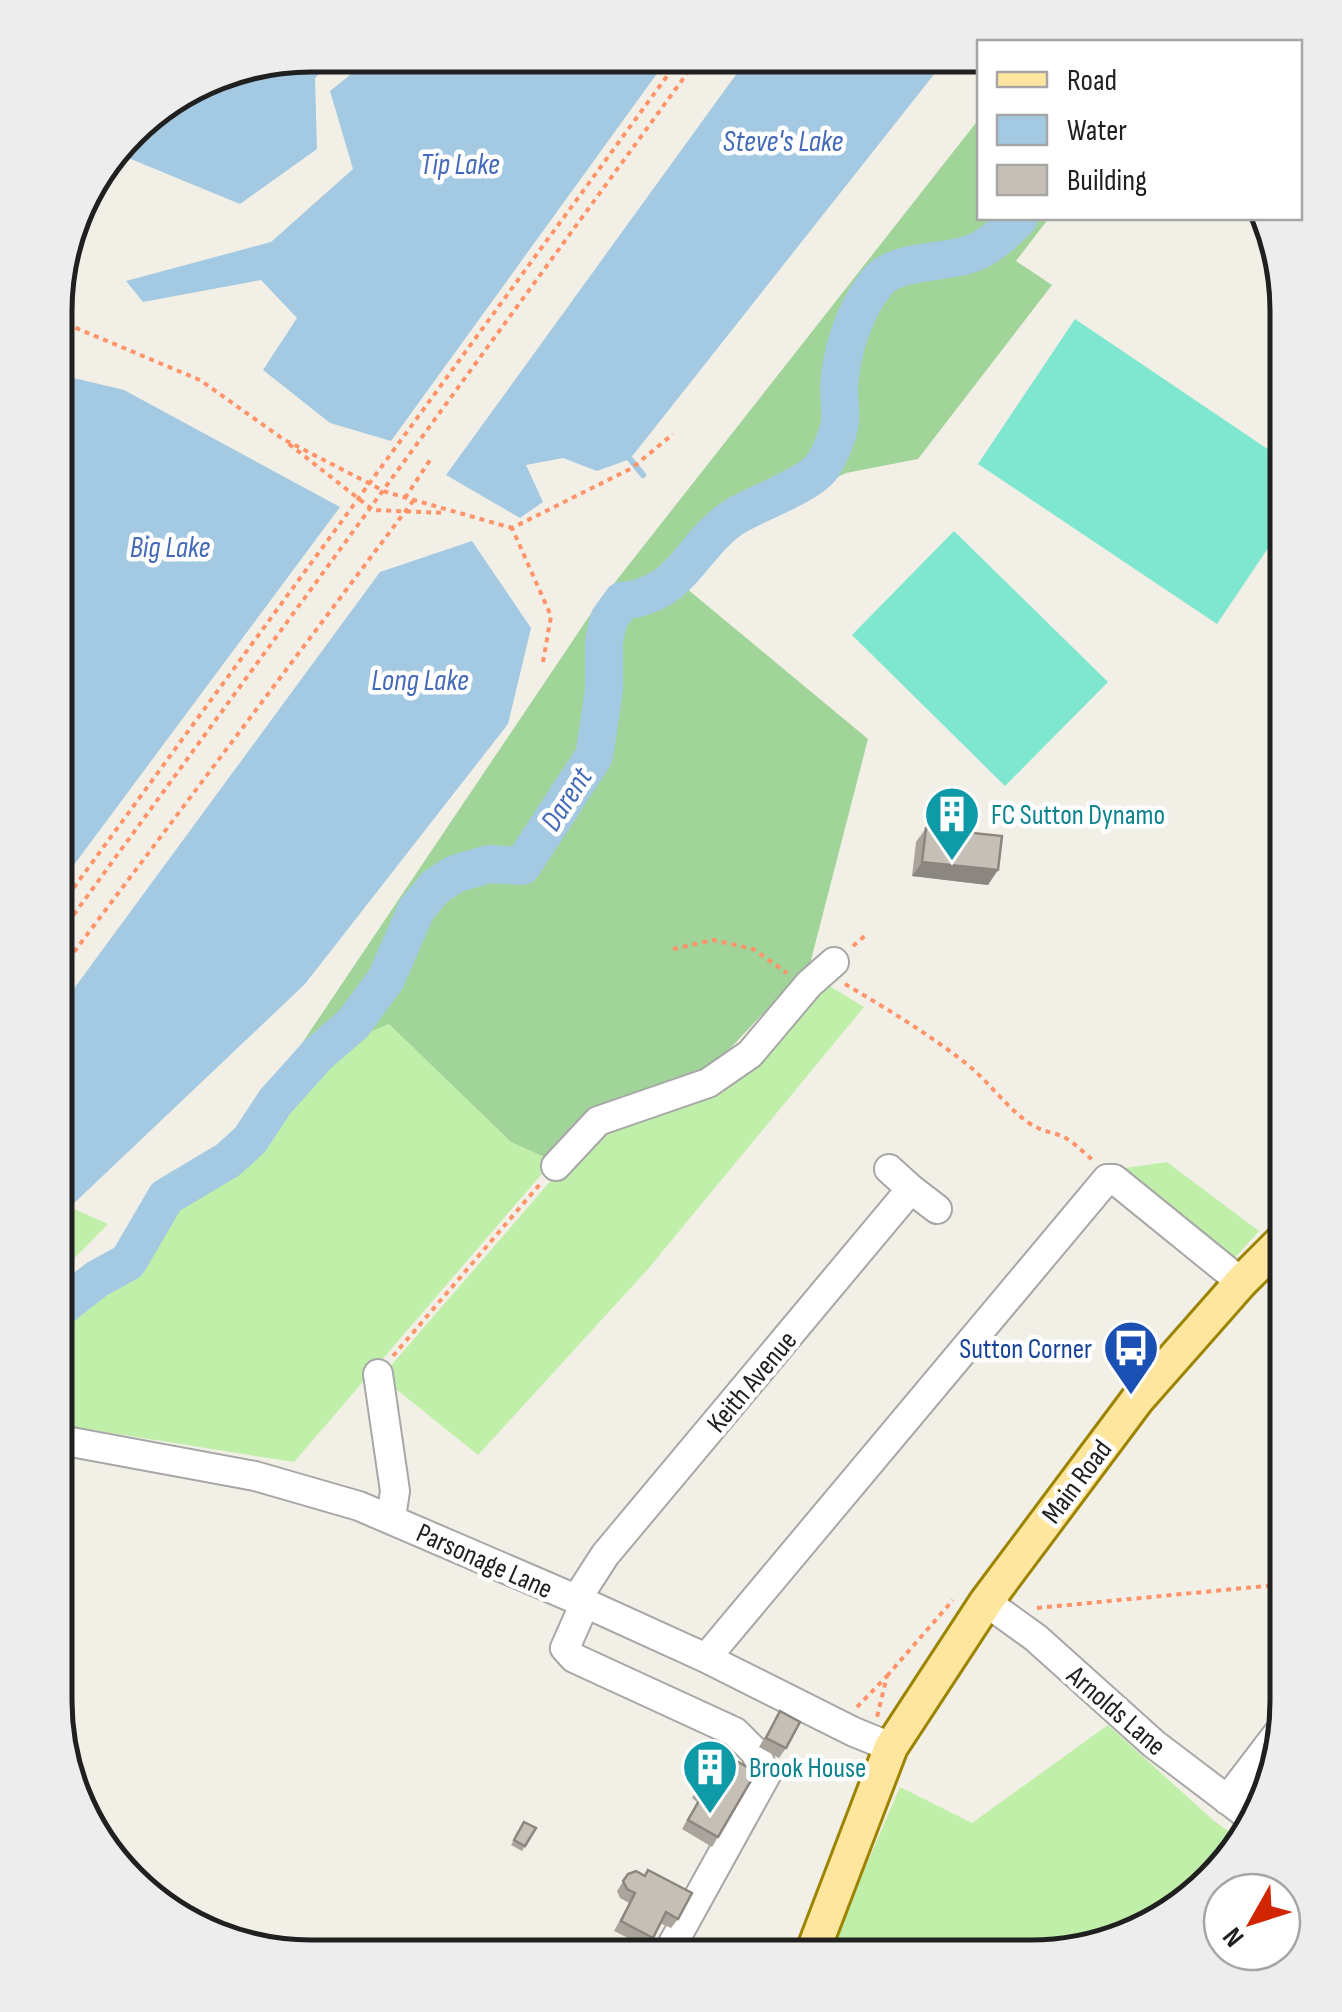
<svg xmlns="http://www.w3.org/2000/svg" width="1342" height="2012" font-family="'Sofia Sans Condensed',sans-serif">
<style>
.grass{fill:#c0efa9}
.forest{fill:#a0d498}
.pitch{fill:#7fe6cf}
.water{fill:#a4c9e2}
.lines{fill:none;stroke-linecap:round;stroke-linejoin:round}
.stream{stroke:#a4c9e2;stroke-width:6}
.river{stroke:#a4c9e2;stroke-width:38}
.minor-casing{stroke:#a7a7a7;stroke-width:32}
.major-casing{stroke:#9d8400;stroke-width:38}
.path{stroke:#ff936a;stroke-width:4;stroke-dasharray:5 5;stroke-linecap:butt}
.minor{stroke:#fff;stroke-width:28}
.major{stroke:#ffe69e;stroke-width:32}
.wall{fill:#aaa49c}
.shaded-wall{fill:#8b867f}
.building{fill:#c6bfb5;stroke:#8b867f;stroke-width:2.5}
.labels{text-anchor:middle;stroke-width:9;stroke-linejoin:round;paint-order:stroke}
.culture-label{font-size:28px;fill:#0d838f;stroke:#fff;text-anchor:start}
.transit-label{font-size:28px;fill:#164399;stroke:#fff;text-anchor:end}
.street-label{font-size:28px;fill:#202020;stroke:#fff}
.water-label{font-size:30px;font-style:italic;fill:#456bb8;stroke:#fff}
.rim{fill:none;stroke:#202020;stroke-width:5}
</style>
<rect width="100%" height="100%" fill="#f2f0e6"/>
<path class="grass" d="M823,982L864,1007L648,1269L478,1455L381,1377L561,1169L606,1130L703,1096Z
M389,1024L511,1142L553,1161L294,1462L55,1424L56,1322L134,1264L172,1202L252,1147L333,1047Z
M1167,1162L1259,1231L1232,1261L1111,1170Z
M70,1207L108,1224L56,1277V1208Z
M1108,1725L1214,1821L1240,1839L1234,1856L1129,1937L1031,1957L827,1956L900,1787L972,1823Z"/>
<path class="forest" d="M979,119V218H1049L1016,261L1052,285L918,459L846,473L734,527L680,583L868,739L810,964L705,1075L553,1161L511,1142L389,1024L286,1067L594,609Z"/>
<path class="pitch" d="M1075,319L1287,462V520L1217,624L978,464Z
M954,531L1108,682L1005,786L852,635Z"/>
<path class="water" d="M312,55H338L315,78L317,149L240,204L121,155L94,179L143,118L229,69Z
M375,55L669,57L391,441L330,423L263,370L297,318L261,280L143,302L126,281L271,242L353,169L330,91Z
M748,58L936,59L943,63L630,459L597,471L563,458L526,465L543,502L520,518L446,475Z
M57,374L124,390L340,507L56,889Z
M472,541L531,628L508,724L305,984L70,1207L56,1208V1013L380,572Z"/>
<g class="lines">
<path class="stream" d="M630,459L643,475"/>
<path class="river" d="M56,1311L97,1279L128,1262L166,1197L228,1160L250,1140L275,1102L318,1054L353,1024L386,979L416,910L435,887L455,874L489,864L522,866L594,756L604,690V641L609,619L622,601C685,594 689,547 734,517C755,504 807,486 821,468C828,459 837,438 839,427C842,415 839,400 839,388C841,352 854,310 877,282C898,257 949,265 978,251C994,243 1007,230 1019,218"/>
<g class="minor-casing">
<path id="minor" d="M556,1166L598,1121L708,1083L750,1054L809,984L834,962
M911,1189L937,1209
M378,1374L395,1491L391,1518
M55,1439L255,1476L359,1506L585,1603L706,1658L854,1732L891,1747
M576,1600L605,1555L911,1189L889,1169
M986,1602L1036,1638L1154,1744L1249,1816
M585,1603L565,1648L574,1658L735,1732L755,1752L766,1775L666,1956
M706,1658L1107,1179H1114L1241,1282
M1227,1800L1282,1728"/>
</g>
<g class="major-casing">
<path id="major" d="M811,1956L891,1747L986,1602L1137,1400L1241,1282L1287,1236"/>
</g>
<path class="path" d="M57,320L200,380L283,439L386,492L512,528
M289,444L373,510L446,513
M405,498L430,460
M543,662L551,616L512,528L632,468L673,434
M56,912L681,57
M56,939L699,57
M853,946L868,933
M673,949L713,940L753,949L787,973
M56,976L413,501
M845,984C887,1009 929,1034 968,1065C990,1083 1006,1107 1029,1123C1042,1132 1053,1132 1064,1137C1075,1143 1085,1154 1095,1162
M393,1356L540,1184
M1037,1608L1286,1584
M887,1676L953,1600
M857,1707L887,1676L877,1717"/>
<use href="#minor" class="minor"/>
<use href="#major" class="major"/>
</g>
<path class="wall" d="M926,828L988,885L912,876L916,842Z
M780,1711L786,1748L779,1758L759,1747Z
M726,1755L718,1837L712,1847L682,1829L697,1802L692,1798L705,1776L712,1767L716,1769Z
M524,1822L536,1828L522,1851L511,1845Z
M648,1870L678,1919L671,1928L660,1923L646,1947L614,1931L629,1903L620,1898L617,1891L628,1874L644,1875Z"/>
<path class="shaded-wall" d="M922,862L998,870L988,885L912,876Z"/>
<path class="building" d="M926,828L1002,836L998,870L922,862Z
M780,1711L800,1722L786,1748L766,1738Z
M726,1755L756,1772L718,1837L688,1820L704,1792L699,1789L712,1767L717,1770Z
M524,1822L536,1828L525,1846L514,1840Z
M648,1870L692,1893L678,1919L666,1912L653,1938L621,1921L635,1893L627,1889L623,1881L628,1874L636,1871L645,1876Z"/>
<defs>
<g id="building-pin" transform="scale(2.875)"><path d="M0 17L-7.5 6A9.5 9.5 0 1 1 7.5 6Z" fill="#0f9aa8" stroke="#fff"/><path d="M-4-6H4V6H1V3H-1V6H-4ZM-2.5-4.3h1.7v1.8h-1.7ZM.8-4.3h1.7v1.8H.8ZM-2.5-1h1.7V.8h-1.7ZM.8-1h1.7V.8H.8Z" fill="#fff"/></g>
<g id="bus-pin" transform="scale(2.875)"><path d="M0 17L-7.5 6A9.5 9.5 0 1 1 7.5 6Z" fill="#1a4fb4" stroke="#fff"/><path d="M-5-6H5V4H4V6H2V4H-2V6H-4V4H-5ZM-3.5-4V0h7V-4ZM-3.5 1.2v1.5H-2V1.2ZM2 1.2v1.5H3.5V1.2Z" fill="#fff"/></g>
</defs>
<g fill-rule="evenodd">
<use href="#building-pin" x="952" y="814"/>
<use href="#bus-pin" x="1131" y="1348"/>
<use href="#building-pin" x="710" y="1767"/>
</g>
<g class="labels">
<g class="culture-label">
<text x="991" y="824">FC Sutton Dynamo</text>
<text x="749" y="1777">Brook House</text>
</g>
<g class="transit-label">
<text x="1092" y="1358">Sutton Corner</text>
</g>
<g class="street-label">
<text transform="translate(751 1381) rotate(-50)" y="10">Keith Avenue</text>
<text transform="translate(1076 1481) rotate(-53)" y="10">Main Road</text>
<text transform="translate(485 1560) rotate(24)" y="10">Parsonage Lane</text>
<text transform="translate(1117 1710) rotate(41)" y="10">Arnolds Lane</text>
</g>
<g class="water-label">
<text x="783" y="151">Steve's Lake</text>
<text x="460" y="174">Tip Lake</text>
<text x="170" y="557">Big Lake</text>
<text x="420" y="690">Long Lake</text>
<text transform="translate(566 799) rotate(-57)" y="10">Darent</text>
</g>
</g>
<path d="M0 0H1342V2012H0ZM311 72H1031A239 239 0 0 1 1270 311V1701A239 239 0 0 1 1031 1940H311A239 239 0 0 1 72 1701V311A239 239 0 0 1 311 72Z" fill="#ededed" fill-rule="evenodd"/>
<path class="rim" d="M311 72H1031A239 239 0 0 1 1270 311V1701A239 239 0 0 1 1031 1940H311A239 239 0 0 1 72 1701V311A239 239 0 0 1 311 72Z"/>
<rect x="977" y="40" width="325" height="180" fill="#ffffff" stroke="#a6a6a6" stroke-width="2.5"/>
<rect x="997" y="72" width="50" height="15" fill="#ffe69e" stroke="#a6a6a6" stroke-width="2.5"/>
<text x="1067" y="90" font-size="30" fill="#202020">Road</text>
<rect x="997" y="115" width="50" height="30" fill="#a4c9e2" stroke="#a6a6a6" stroke-width="2.5"/>
<text x="1067" y="140" font-size="30" fill="#202020">Water</text>
<rect x="997" y="165" width="50" height="30" fill="#c6bfb5" stroke="#a6a6a6" stroke-width="2.5"/>
<text x="1067" y="190" font-size="30" fill="#202020">Building</text>
<g transform="translate(1252 1922) rotate(231)"><circle r="48" fill="#ffffff" stroke="#a6a6a6" stroke-width="2.5"/>
<path d="M0-8L18 38L0 25L-18 38Z" fill="#d12400"/>
<text y="-15" font-size="28" font-weight="bold" text-anchor="middle" fill="#202020">N</text>
</g>
</svg>
